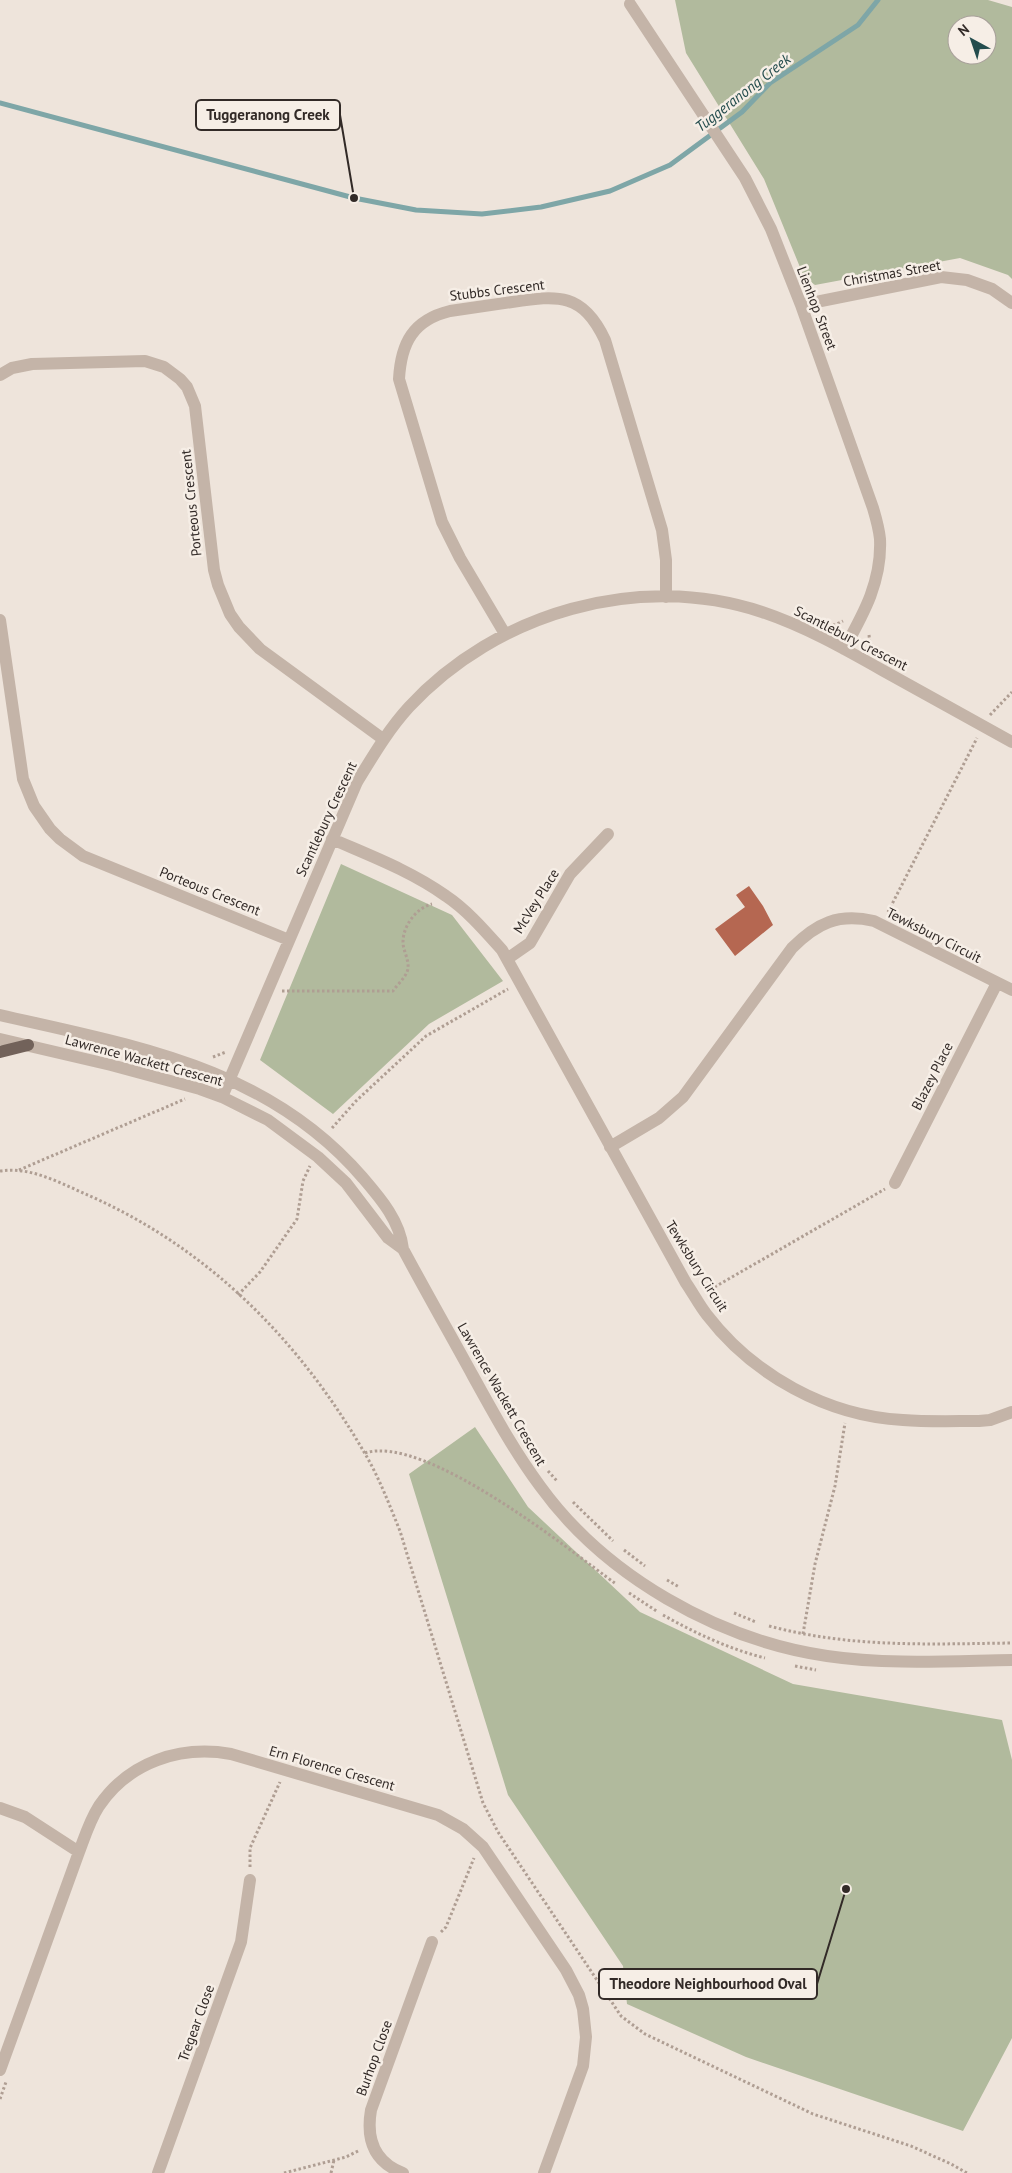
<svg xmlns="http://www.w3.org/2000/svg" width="1012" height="2173" font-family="'PT Sans',sans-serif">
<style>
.green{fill:#b1ba9d;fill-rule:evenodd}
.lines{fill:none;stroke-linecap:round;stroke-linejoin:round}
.stream{stroke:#7ea6a7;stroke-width:5}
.building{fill:#b56751}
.path{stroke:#af9e93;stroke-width:3;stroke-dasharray:2.5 2.5;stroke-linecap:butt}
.minor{stroke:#c4b4a8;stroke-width:12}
.major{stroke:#72625a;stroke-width:12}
.labels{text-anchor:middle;stroke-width:5;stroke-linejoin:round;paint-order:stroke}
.street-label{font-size:14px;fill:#322a27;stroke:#f6eee6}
.water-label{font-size:15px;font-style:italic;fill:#234c4d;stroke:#f6eee6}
.leader{fill:none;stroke:#322a27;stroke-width:2}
.callout-dot{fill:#322a27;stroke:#f6eee6;stroke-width:2}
.callout{fill:#f6eee6;stroke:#322a27;stroke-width:2}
.callout-label{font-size:15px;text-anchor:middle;font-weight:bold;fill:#322a27}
</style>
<rect width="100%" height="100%" fill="#eee4db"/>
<path class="green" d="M675,0H988L1012,7V279L1008,275L960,258L815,285L804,277L764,179L686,53ZM957,25H987V55H957Z
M341,864L452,915L503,981L429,1024L333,1114L260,1060Z
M475,1427L528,1507L640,1612L793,1684L1002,1720L1012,1760V2038L963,2131L746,2057L627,2004L623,1966L508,1795L409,1474Z"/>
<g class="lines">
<path class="stream" d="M0,103L354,198L416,210L482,214L541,207L610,191L670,165L742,112L770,83L858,25L878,0"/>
</g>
<path class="building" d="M749,886L763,906L773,925L735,956L715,929L745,907L736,895Z"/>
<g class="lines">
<path class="path" d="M828,624L835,625L843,621
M869,635L870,644L872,648
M990,715L1012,692
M888,912L977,738
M282,991H393C397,985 404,979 407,972C411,962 403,952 403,942C403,926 416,908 432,904
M213,1057L226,1052
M332,1128L356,1101L426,1036L508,989
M19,1170L185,1099
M0,1171C31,1166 62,1184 90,1196C209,1249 299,1340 364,1452C379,1477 389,1504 400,1531L483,1803L498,1832L621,2016L645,2034L813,2114L911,2146L951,2164L967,2173
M706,1292L885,1189
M238,1295L260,1272L297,1219L303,1181L310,1166
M365,1453C425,1434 567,1548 616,1584
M548,1471L557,1481
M573,1502L613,1541
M624,1550L645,1566
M667,1580L679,1587
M629,1593L658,1612
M734,1613L756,1622
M663,1615C695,1633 729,1649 765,1658
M769,1626C852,1648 928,1644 1012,1643
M803,1634L815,1564L835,1486L845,1423
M795,1666L816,1670
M250,1867V1848L280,1782
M441,1932L446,1927L474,1858
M0,2099L6,2082
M284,2173L346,2157L360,2150
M331,2173L334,2160"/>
<path class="minor" d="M630,4L745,178L771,229L801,305L873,508C876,518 879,529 880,539C882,581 864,613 844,649
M801,305L941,277L967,280L992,289L1012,303
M0,375L12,368L32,364L145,361L164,367L180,379L187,387L195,406L214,570L218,585L230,614L239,627L260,649L383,739
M0,620L23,779L34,806L50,829L60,839L83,856L289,940
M505,634L460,558L442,522L399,379C401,343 413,320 450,311C471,308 492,305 512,302C559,295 583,293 605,340L662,530L666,560V597
M332,839C371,856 411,871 446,896C467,910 485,931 502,950L686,1283C693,1293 699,1305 707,1315C753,1375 827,1416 903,1420C928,1422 954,1421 979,1421L990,1420L1012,1412
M507,959L530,943L570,874L608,834
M0,1015C135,1046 268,1067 363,1178C381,1199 400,1221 403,1249
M0,1039L111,1065L200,1089L222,1097L268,1120L318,1157L346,1183L388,1238L403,1249C426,1292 450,1334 473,1376C494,1414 514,1451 540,1486C605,1576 718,1640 827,1656C888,1665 951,1661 1012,1660
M222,1097L357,782C373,756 388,730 409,707C496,613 638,571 762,612C804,626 843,648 882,670C925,694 969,718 1012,742
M610,1147L659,1118L683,1097L792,948C817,923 838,913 874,921L1012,990
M895,1183L997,983
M0,1808L25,1817L79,1852
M0,2070L79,1852C85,1836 90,1820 99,1806C129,1762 180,1745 231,1754L438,1815L463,1829L483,1847L566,1970L579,1995L583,2009L586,2037L583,2066L544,2173
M158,2173L241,1942L250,1880
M403,2173C374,2162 366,2139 371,2110L432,1942"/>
<path class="major" d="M0,1052L28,1045"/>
</g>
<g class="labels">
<g class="street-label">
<text transform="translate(892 273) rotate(-10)" y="5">Christmas Street</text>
<text transform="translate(497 290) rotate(-7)" y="5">Stubbs Crescent</text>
<text transform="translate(817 308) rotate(69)" y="5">Lienhop Street</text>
<text transform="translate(191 503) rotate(-96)" y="5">Porteous Crescent</text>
<text transform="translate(851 638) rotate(27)" y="5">Scantlebury Crescent</text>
<text transform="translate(326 819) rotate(-65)" y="5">Scantlebury Crescent</text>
<text transform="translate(210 891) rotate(22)" y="5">Porteous Crescent</text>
<text transform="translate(536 901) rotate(-58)" y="5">McVey Place</text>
<text transform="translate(934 935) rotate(27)" y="5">Tewksbury Circuit</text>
<text transform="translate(144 1060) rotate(15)" y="5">Lawrence Wackett Crescent</text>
<text transform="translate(932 1076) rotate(-63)" y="5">Blazey Place</text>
<text transform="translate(697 1266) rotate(58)" y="5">Tewksbury Circuit</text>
<text transform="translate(502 1394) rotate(60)" y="5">Lawrence Wackett Crescent</text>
<text transform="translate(332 1768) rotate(16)" y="5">Ern Florence Crescent</text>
<text transform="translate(196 2023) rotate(-70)" y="5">Tregear Close</text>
<text transform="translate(374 2058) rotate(-70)" y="5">Burhop Close</text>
</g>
<g class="water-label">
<text transform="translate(743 93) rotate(-38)" y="5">Tuggeranong Creek</text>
</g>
</g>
<path class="leader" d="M354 198L340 115M846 1889L817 1984"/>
<g class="callout-dot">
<circle cx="354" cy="198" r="5"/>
<circle cx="846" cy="1889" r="5"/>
</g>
<g class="callout">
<rect x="196" y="100" width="144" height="30" rx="5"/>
<rect x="599" y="1969" width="218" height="30" rx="5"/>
</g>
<g class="callout-label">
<text x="268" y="120">Tuggeranong Creek</text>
<text x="708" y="1989">Theodore Neighbourhood Oval</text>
</g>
<g transform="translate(972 40) rotate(320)"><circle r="24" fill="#f6eee6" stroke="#a8a09a"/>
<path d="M0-4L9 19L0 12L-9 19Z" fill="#234c4d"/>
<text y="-8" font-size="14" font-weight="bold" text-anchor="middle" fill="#322a27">N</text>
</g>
</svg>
